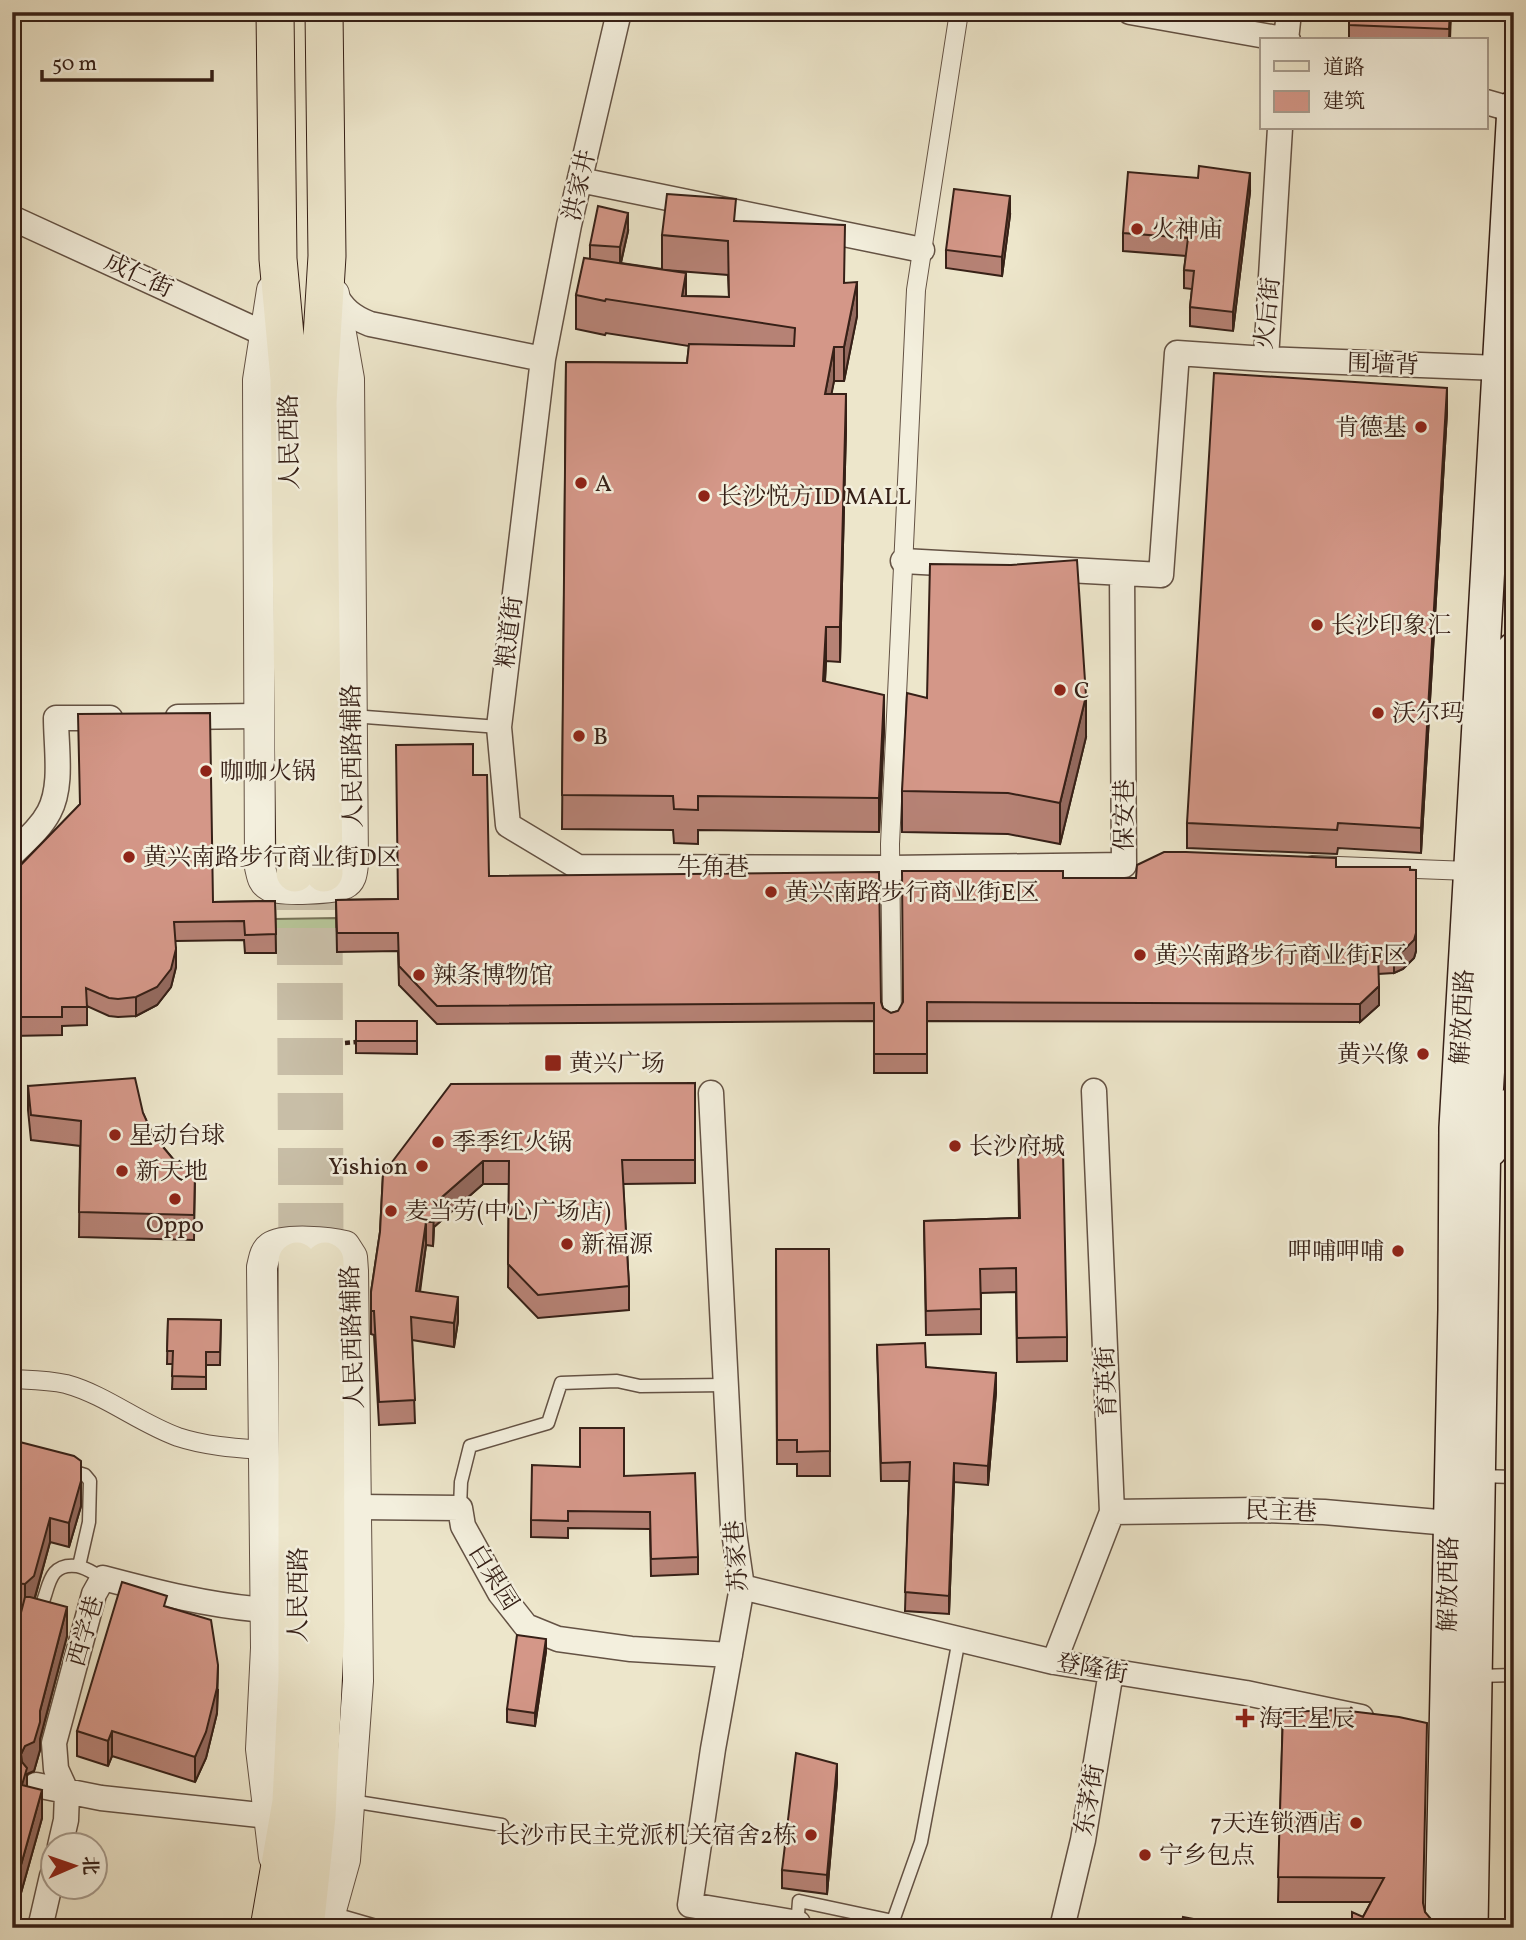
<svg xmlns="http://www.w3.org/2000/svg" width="1526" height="1940" font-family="Vollkorn,'Noto Serif SC',serif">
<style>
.green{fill:#b7c598;stroke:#767258;stroke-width:2}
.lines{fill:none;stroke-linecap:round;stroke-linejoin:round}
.primary-tunnel{stroke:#c8bea7;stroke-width:37;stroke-dasharray:37 18;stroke-linecap:butt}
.service-casing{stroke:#645244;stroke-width:15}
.pedestrian-casing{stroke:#645244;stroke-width:20}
.minor-casing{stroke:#645244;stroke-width:27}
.tertiary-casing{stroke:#645244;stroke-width:32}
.secondary-casing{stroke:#362017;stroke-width:36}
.primary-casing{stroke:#362017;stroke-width:39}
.path{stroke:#362017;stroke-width:4.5;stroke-dasharray:5 3.5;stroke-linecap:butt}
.service{stroke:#f3efdd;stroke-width:12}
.pedestrian{stroke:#f3efdd;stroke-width:18}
.minor{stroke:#f3efdd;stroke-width:24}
.tertiary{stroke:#f3efdd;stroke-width:30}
.secondary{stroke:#f3efdd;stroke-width:33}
.primary{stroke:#ede6cb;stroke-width:37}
.wall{fill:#b68275;stroke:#362017;stroke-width:2;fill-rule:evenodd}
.shaded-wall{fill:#946a5f;stroke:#362017;stroke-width:2}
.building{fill:#d49788;stroke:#362017;stroke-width:2}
.poi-dot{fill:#8f2418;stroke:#f3efdd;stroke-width:2.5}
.labels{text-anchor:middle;stroke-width:5;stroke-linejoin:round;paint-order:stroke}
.street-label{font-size:24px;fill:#362017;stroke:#f3efdd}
.poi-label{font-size:24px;fill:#362017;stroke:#f3efdd;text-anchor:start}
</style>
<rect width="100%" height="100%" fill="#ede6cb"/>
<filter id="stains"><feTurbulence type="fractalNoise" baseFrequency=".00286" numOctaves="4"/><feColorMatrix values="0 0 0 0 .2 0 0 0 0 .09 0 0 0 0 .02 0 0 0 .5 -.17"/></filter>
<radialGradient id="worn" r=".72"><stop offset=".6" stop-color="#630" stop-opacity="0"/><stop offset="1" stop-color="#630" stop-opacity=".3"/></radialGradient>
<path class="green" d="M336,918L337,952L276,953L275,919Z"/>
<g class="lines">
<path class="primary-tunnel" d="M295,873L297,1261
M324,873L325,1261"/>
<g class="service-casing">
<path id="service" d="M352,716L499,727
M65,1469L85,1475L90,1481L89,1522L79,1566
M1480,1476L1514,1477
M460,1508L461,1482L470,1446L548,1423L561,1383L617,1381L640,1386L726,1385
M12,1616C61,1629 31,1560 77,1566C85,1567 95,1574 103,1578
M1478,1676L1514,1675
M351,1801L502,1825
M331,1913L383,1928
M797,1927L799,1901L893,1921L921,1842L959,1639"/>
</g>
<g class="pedestrian-casing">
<path id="pedestrian" d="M1312,865L1469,871
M892,1020L890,844L916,290L959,12
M12,1379C30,1380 48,1380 66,1384C106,1395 139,1423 178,1437C205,1446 235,1448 263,1450"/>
</g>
<g class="minor-casing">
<path id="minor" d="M619,12L569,225L543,359L499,727L508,825L578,867L891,868L1124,865L1122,573
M1130,12L1288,40
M1286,40L1289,12
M1486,102L1514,110
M580,180L922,250
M12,218L265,334
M334,293C343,309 352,317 370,324L543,359
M1266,359L1499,368
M903,561L1161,575L1177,353L1266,359L1280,128
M178,717L258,716
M12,854C25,841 40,829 49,812C63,786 56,748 56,718H110
M711,1093L733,1525L742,1587L713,1749L690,1905L798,1923
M357,1507L460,1508L463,1526L500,1593L526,1626L558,1639L631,1649L730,1655
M1112,1512L1258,1510L1324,1512L1449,1523
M742,1587L1054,1662L1246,1693L1361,1717
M1054,1662L1112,1512L1094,1091
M36,1785L101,1798L269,1816
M60,1846L66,1820L67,1793L56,1769L54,1743L94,1594L103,1578C156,1592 210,1606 266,1610
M40,1928L52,1876
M1062,1928L1083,1840L1111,1672"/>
</g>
<g class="tertiary-casing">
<path id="tertiary" d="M272,290L258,380L260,867C262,875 262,882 270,886C280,891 335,889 344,884C352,880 352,872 353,864L349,379L334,294
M274,1857L261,1749L266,1648L262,1267C264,1260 264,1252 271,1247C284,1238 330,1242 345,1246L352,1257L353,1271L358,1681L345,1860L326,1928"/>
</g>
<g class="secondary-casing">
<path id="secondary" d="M1490,1150L1497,1131L1514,1103
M1442,1928L1455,1310L1456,1128L1514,107
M1471,1928L1484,1128L1514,649"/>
</g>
<g class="primary-casing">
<path id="primary" d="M275,12L278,259L289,379L295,873
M324,12L327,256L318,402L324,873
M269,1928L291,1802L297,1679V1261
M305,1928L317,1816L326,1624L325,1261"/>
</g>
<path class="path" d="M345,1043L358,1042"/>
<use href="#service" class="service"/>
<use href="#pedestrian" class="pedestrian"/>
<use href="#minor" class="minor"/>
<use href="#tertiary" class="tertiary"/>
<use href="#secondary" class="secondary"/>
<use href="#primary" class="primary"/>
</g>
<path class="wall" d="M1349,12H1451L1450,40H1349Z
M1250,192L1233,331L1190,326V307L1192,289L1184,288V270L1186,256L1123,251V233Z
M1010,215L1002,276L946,268V250Z
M736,221L845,283L857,316L844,381H834L831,394L846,428L840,662L826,661L825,682L884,729L879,832L698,830V844L674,843L673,830L562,829L566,362L687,363L689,346L606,333L605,335L576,329V295L590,259V245L628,231L621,263L662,269V235ZM665,270L728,275L729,297L686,296Z
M1447,412L1421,853L1338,848L1337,854L1187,848V823Z
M927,698L1086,737L1060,844L1008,834L902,832V791Z
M473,775L489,876L881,1002L883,1008L891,1013L898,1011L1063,878H1136L1336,867L1416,870V951L1414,958L1403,969L1394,973L1378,974L1379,1005L1360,1022L927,1021V1073H874V1021L437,1024L399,985L398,951L337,952L336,900L398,899Z
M12,874L213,902L275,901L276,953H245L244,940L175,941L176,967L171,987L157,1005L136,1016L118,1017L109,1016L87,1006V1025L62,1026V1035L12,1036Z
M356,1021H417V1054L356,1053Z
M695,1083V1183L623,1184L629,1286V1310L538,1318L508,1287L509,1184H483L434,1227L433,1246L426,1245L420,1292L458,1321L454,1347L412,1340L415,1423L379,1425L374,1335L371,1334V1292L380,1232L383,1174Z
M28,1086L143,1113L153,1135L173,1159L195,1174L194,1240L79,1237L80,1146L31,1140L28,1110Z
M1018,1153L1067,1337V1361L1017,1362L1016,1292L981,1293V1334L926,1335L924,1221L1019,1218Z
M776,1249H829L830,1476H797V1464H777Z
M168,1319L221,1320L220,1365H206V1389H172L173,1364H167Z
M877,1345L926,1367L996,1392L988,1485L954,1482L949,1614L905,1611L909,1481H881Z
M12,1440L81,1506L69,1547L50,1542L35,1598L67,1636L40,1739V1750L34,1771L27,1774V1786L42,1818L12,1925V1627L17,1628L22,1608L12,1607Z
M624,1476L698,1557V1574L651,1576L650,1529L568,1528V1538L531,1537V1520Z
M546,1651L535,1726L507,1722V1709Z
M218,1690L217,1713L206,1758L195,1782L112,1756L108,1766L77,1756V1731Z
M1283,1712L1423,1905L1425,1912L1363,1917L1371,1902H1278Z
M837,1782L827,1894L782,1888V1870Z"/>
<path class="shaded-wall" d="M1450,12H1451L1449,40Z
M1250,173V192L1233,331V312Z
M1010,196V215L1002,276V257Z
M628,213V231L620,266V247Z
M686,273V307L682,296Z
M857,282V316L844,381V347Z
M834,347V381L825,428V394Z
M1447,388V412L1421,853V828Z
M846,394V428L840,662V627Z
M826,627V661L823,715V681Z
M884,695V729L879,832V798Z
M1086,696V737L1060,844V803Z
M1416,933V951L1414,958L1403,969L1394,973V954Z
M176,949V967L171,987L157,1005L136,1016V997Z
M1379,986V1005L1360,1022V1004Z
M483,1161V1184L434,1227L433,1246L434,1204Z
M426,1222V1245L416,1315V1291Z
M458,1297V1321L454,1347V1323Z
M996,1373V1392L988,1485V1466Z
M81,1461V1506L69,1547V1523Z
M954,1463V1482L949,1614V1596Z
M50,1518V1542L34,1600L25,1608V1584Z
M67,1607V1636L40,1739V1750L34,1771L27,1774V1797L22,1813L21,1754L40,1711Z
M546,1639V1651L535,1726V1713Z
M218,1665L217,1713L206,1758L195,1782V1757Z
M112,1731V1756L108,1766V1741Z
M837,1764V1782L827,1894V1875Z
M42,1790V1818L12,1925V1897Z"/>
<path class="building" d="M1349,12H1450L1449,29L1349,25Z
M1199,166L1250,173L1233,312L1190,307L1194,271L1184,270L1188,238L1123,233L1128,172L1198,178Z
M954,189L1010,196L1002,257L946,250Z
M667,194L736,199L734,221L845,225L844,283L857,282L844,347H834L825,394H846L840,627H826L823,681L884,695L879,798L698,796V810L674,809L673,796L562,795L566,362L687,363L689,344L794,346L795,328L606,299L605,301L576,295L584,258L686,273L682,296L729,297L728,241L662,235Z
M598,206L628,213L620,247L590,245Z
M1214,373L1447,388L1421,828L1338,823L1337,830L1187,823Z
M1077,560L1086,696L1060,803L1008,793L902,791L907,693L927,698L930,564L1011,565Z
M210,713L213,902L275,901L276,934L245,935L244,921L174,922L176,949L171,969L157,987L136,997L118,999L109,998L86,988L87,1007H62V1017H12V874L80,804L78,714Z
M473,744V775H487L489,876L879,872L881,1002L883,1008L891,1013L898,1011L903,1002L902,871H1063V878H1136L1137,865L1164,852H1186L1336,858V867H1410V870H1416V933L1414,940L1403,951L1394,954L1378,955L1379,986L1360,1004L927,1002V1054H874V1003L437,1006L399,966L398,933H337L336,900L398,899L396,745Z
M356,1021H417V1041H356Z
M135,1078L143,1113L153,1135L173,1159L195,1174L194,1215L79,1212L81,1121L31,1115L28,1086Z
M695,1083V1160H622L629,1286L538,1295L508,1264L509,1161H483L434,1204L433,1222H426L416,1291L458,1297L454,1323L411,1317L415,1400L379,1402L374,1311H371V1292L380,1232L383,1174L451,1084Z
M1063,1152L1067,1337L1017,1338L1016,1268L980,1269L981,1309L926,1311L924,1221L1020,1218L1018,1153Z
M776,1249H829L830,1451L797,1452V1440H777Z
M168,1319L221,1320L220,1352H206V1377L172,1376L173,1351H167Z
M925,1343L926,1367L996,1373L988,1466L954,1463L949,1596L905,1592L910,1462L881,1463L877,1345Z
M580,1428H624V1476L695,1473L698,1557L651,1559L650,1512L568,1511V1521L531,1520L532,1465L580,1467Z
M12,1440L74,1456L81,1461V1481L69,1523L50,1518L34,1576L25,1584L12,1583Z
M122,1582L167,1596L164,1606L211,1620L218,1665L217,1688L206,1732L195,1757L112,1731L108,1741L77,1731Z
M25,1597H30L67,1607L40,1711V1722L34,1742L25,1746L21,1754L22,1762L27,1768L22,1785L42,1790L12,1897V1627L17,1628Z
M517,1635L546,1639L535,1713L507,1709Z
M1341,1710L1399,1717L1427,1723L1423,1903L1425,1912L1431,1919V1928H1352V1912L1363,1917L1384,1878L1278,1877L1283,1712Z
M796,1753L837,1764L827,1875L782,1870Z
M1183,1917L1241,1928H1181Z"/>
<g class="poi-dot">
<circle cx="1137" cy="229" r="7"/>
<circle cx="1421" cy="427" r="7"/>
<circle cx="581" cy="483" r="7"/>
<circle cx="704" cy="496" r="7"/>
<circle cx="1317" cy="625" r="7"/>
<circle cx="1060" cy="690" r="7"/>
<circle cx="1378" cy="713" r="7"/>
<circle cx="579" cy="736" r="7"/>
<circle cx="206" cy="771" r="7"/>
<circle cx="129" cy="857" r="7"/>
<circle cx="771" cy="892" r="7"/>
<circle cx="1140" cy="955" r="7"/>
<circle cx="419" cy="975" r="7"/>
<circle cx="1423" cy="1054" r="7"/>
<rect x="544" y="1054" width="18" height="18" rx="3.5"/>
<circle cx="115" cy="1135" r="7"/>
<circle cx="438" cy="1142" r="7"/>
<circle cx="955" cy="1146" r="7"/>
<circle cx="422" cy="1166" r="7"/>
<circle cx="122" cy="1171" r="7"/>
<circle cx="175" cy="1199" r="7"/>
<circle cx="391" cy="1211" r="7"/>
<circle cx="567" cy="1244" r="7"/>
<circle cx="1398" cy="1251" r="7"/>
<path d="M1241.5 1707.5h7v7h7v7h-7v7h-7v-7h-7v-7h7z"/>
<circle cx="1356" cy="1823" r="7"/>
<circle cx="811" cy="1835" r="7"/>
<circle cx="1145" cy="1855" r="7"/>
</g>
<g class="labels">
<g class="street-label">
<text transform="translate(579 185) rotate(-77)" y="8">洪家井</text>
<text transform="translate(139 275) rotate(25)" y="8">成仁街</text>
<text transform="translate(1267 313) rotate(-84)" y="8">火后街</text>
<text transform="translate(1383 364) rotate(2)" y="8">围墙背</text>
<text transform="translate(289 442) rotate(-91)" y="8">人民西路</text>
<text transform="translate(509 632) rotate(-83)" y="8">粮道街</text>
<text transform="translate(352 756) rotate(-91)" y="8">人民西路辅路</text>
<text transform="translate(1124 815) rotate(-90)" y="8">保安巷</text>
<text x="713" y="875">牛角巷</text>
<text transform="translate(1462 1017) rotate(-87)" y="8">解放西路</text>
<text transform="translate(352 1337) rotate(-92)" y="8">人民西路辅路</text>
<text transform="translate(1106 1382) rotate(-92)" y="8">育英街</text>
<text transform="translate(1281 1511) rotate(2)" y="8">民主巷</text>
<text transform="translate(736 1556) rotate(-94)" y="8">苏家巷</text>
<text transform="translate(494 1577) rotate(58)" y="8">白果园</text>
<text transform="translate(1448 1584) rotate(-89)" y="8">解放西路</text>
<text transform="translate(298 1595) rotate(-90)" y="8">人民西路</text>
<text transform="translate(85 1631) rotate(-74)" y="8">西学巷</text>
<text transform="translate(1092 1668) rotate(10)" y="8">登隆街</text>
<text transform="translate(1089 1800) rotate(-80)" y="8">东茅街</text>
</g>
<g class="poi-label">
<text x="1151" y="237">火神庙</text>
<text x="1407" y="435" text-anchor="end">肯德基</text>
<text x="595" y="491">A</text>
<text x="718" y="504">长沙悦方ID MALL</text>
<text x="1331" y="633">长沙印象汇</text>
<text x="1074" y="698">C</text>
<text x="1392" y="721">沃尔玛</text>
<text x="593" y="744">B</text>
<text x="220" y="779">咖咖火锅</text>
<text x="143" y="865">黄兴南路步行商业街D区</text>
<text x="785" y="900">黄兴南路步行商业街E区</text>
<text x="1154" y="963">黄兴南路步行商业街F区</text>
<text x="433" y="983">辣条博物馆</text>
<text x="1409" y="1062" text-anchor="end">黄兴像</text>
<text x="569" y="1071">黄兴广场</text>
<text x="129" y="1143">星动台球</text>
<text x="452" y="1150">季季红火锅</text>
<text x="969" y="1154">长沙府城</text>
<text x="408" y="1174" text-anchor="end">Yishion</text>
<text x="136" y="1179">新天地</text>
<text x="405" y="1219">麦当劳(中心广场店)</text>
<text x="175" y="1232" text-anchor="middle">Oppo</text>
<text x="581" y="1252">新福源</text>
<text x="1384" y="1259" text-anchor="end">呷哺呷哺</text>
<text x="1259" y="1726">海王星辰</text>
<text x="1342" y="1831" text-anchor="end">7天连锁酒店</text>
<text x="797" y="1843" text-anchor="end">长沙市民主党派机关宿舍2栋</text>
<text x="1159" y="1863">宁乡包点</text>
</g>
</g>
<rect width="1526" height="1940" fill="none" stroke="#ede6cb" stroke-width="42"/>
<rect x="14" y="14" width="1498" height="1912" fill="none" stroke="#362017" stroke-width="3.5"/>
<rect x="21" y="21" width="1484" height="1898" fill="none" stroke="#362017" stroke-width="2"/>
<rect x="1260" y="38" width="228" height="91" fill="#f3efdd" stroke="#a79c8e" stroke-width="2"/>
<rect x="1274" y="61" width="35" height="10" fill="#ede6cb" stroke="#a79c8e" stroke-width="2"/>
<text x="1323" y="74" font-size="21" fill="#362017">道路</text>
<rect x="1274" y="91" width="35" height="21" fill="#d49788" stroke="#a79c8e" stroke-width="2"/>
<text x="1323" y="108" font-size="21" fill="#362017">建筑</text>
<g transform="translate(74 1866) rotate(88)"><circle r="33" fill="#f3efdd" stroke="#a79c8e" stroke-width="2"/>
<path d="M0-5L12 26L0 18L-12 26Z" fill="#8f2418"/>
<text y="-10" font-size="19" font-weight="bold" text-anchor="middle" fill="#362017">北</text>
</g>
<path d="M42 70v10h170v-10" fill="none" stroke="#362017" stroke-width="3.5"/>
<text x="52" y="70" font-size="21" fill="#362017" stroke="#f3efdd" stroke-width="5" paint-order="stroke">50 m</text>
<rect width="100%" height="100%" filter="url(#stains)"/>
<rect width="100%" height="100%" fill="url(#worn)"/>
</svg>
